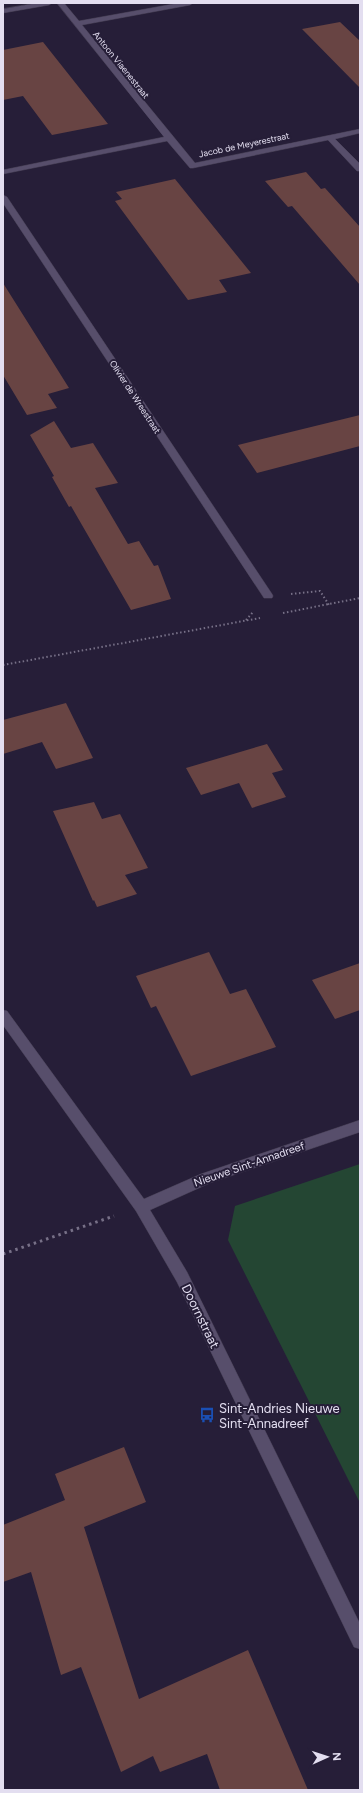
<svg xmlns="http://www.w3.org/2000/svg" width="363" height="1793" font-family="Figtree,sans-serif">
<style>
.green{fill:#244633}
.building{fill:#684443}
.lines{fill:none;stroke-linecap:round;stroke-linejoin:round}
.minor-casing{stroke:#423b50;stroke-width:1}
.path-far1{stroke:#777087;stroke-width:2;stroke-dasharray:1.5 2.5;stroke-linecap:butt}
.path{stroke:#777087;stroke-width:3;stroke-dasharray:2.5 4;stroke-linecap:butt}
.minor{fill:#574e6b;fill-rule:evenodd}
.labels{text-anchor:middle;stroke-width:4;stroke-linejoin:round;paint-order:stroke}
.far-street-label{font-size:9px;fill:#e3def0;stroke:#261e38}
.street-label{font-size:11px;fill:#e3def0;stroke:#261e38}
.near-street-label{font-size:13px;fill:#e3def0;stroke:#261e38}
.near-poi-label{font-size:13px;fill:#e3def0;stroke:#261e38;text-anchor:start}
</style>
<rect width="100%" height="100%" fill="#261e38"/>
<path class="green" d="M360,1164V1503L228,1240L235,1206Z"/>
<path class="building" d="M340,22L360,41V88L302,29Z
M43,42L108,124L52,135L23,96L3,100V50Z
M306,172L321,189L325,188L360,227V285L292,206L288,207L265,181Z
M175,179L251,273L219,280L227,292L188,300L115,201L122,199L116,192Z
M3,283L69,388L48,394L57,408L27,415L3,375Z
M360,415V446L257,473L238,445Z
M54,421L71,448L93,443L118,483L95,488L128,544L139,541L154,566L158,565L171,599L131,610L71,506L69,507L52,477L54,476L30,435Z
M66,703L93,758L56,769L42,742L3,754V720Z
M267,744L283,770L272,773L286,797L252,808L239,783L201,795L186,768Z
M94,802L102,819L120,814L148,868L125,875L137,894L97,907L94,900L93,901L53,811Z
M209,952L230,994L246,989L276,1047L191,1076L156,1006L151,1008L136,976Z
M360,963V1010L335,1019L312,980Z
M124,1447L146,1502L84,1527L139,1699L248,1650L308,1790H220L207,1754L160,1772L153,1756L121,1772L81,1667L61,1675L31,1572L3,1582V1525L65,1500L55,1474Z"/>
<g class="lines">
<g class="minor-casing">
<path id="minor" d="M37,3H52L49,5L3,13V9Z
M57,3H64L79,21L179,3H193L190,5L82,25L195,163L360,129V133L335,139L360,164V171H357L328,140L193,168H190L167,141L3,174V170L164,137Z
M3,195L7,197L272,594L273,596L272,598H264L3,203Z
M3,1010L7,1011L144,1199L201,1174L360,1120V1132L210,1183L150,1210L187,1272L360,1624V1649L354,1647L177,1282L136,1211L3,1025Z"/>
</g>
<path class="path-far1" d="M291,594L320,591L329,605
M283,613L360,598
M246,620L253,612
M3,665L260,618"/>
<path class="path" d="M3,1254L114,1216"/>
<use href="#minor" class="minor"/>
</g>
<defs>
<g id="bus-bare" transform="scale(1.2)"><path d="M-5-6H5V4H4V6H2V4H-2V6H-4V4H-5ZM-3.5-4V0h7V-4ZM-3.5 1.2v1.5H-2V1.2ZM2 1.2v1.5H3.5V1.2Z" fill="#1a4fb4" stroke="#261e38" stroke-width="2.5" paint-order="stroke"/></g>
</defs>
<g fill-rule="evenodd">
<use href="#bus-bare" x="207" y="1415"/>
</g>
<g class="labels">
<g class="far-street-label">
<text transform="translate(121 65) rotate(51)" y="3">Antoon Viaenestraat</text>
<text transform="translate(244 145) rotate(-12)" y="3">Jacob de Meyerestraat</text>
<text transform="translate(135 397) rotate(57)" y="3">Olivier de Wreestraat</text>
</g>
<g class="street-label">
<text transform="translate(249 1164) rotate(-19)" y="4">Nieuwe Sint-Annadreef</text>
</g>
<g class="near-street-label">
<text transform="translate(201 1316) rotate(64)" y="5">Doornstraat</text>
</g>
<g class="near-poi-label">
<text x="219" y="1413">Sint-Andries Nieuwe<tspan x="219" dy="15">Sint-Annadreef</tspan></text>
</g>
</g>
<rect width="363" height="1793" fill="none" stroke="#e3def0" stroke-width="8"/>
<g transform="translate(327 1757) rotate(87)" stroke="#261e38" stroke-width="3" paint-order="stroke">
<path d="M0-3L7 15L0 10L-7 15Z" fill="#e3def0"/>
<text y="-6" font-size="11" font-weight="bold" text-anchor="middle" fill="#e3def0">N</text>
</g>
</svg>
